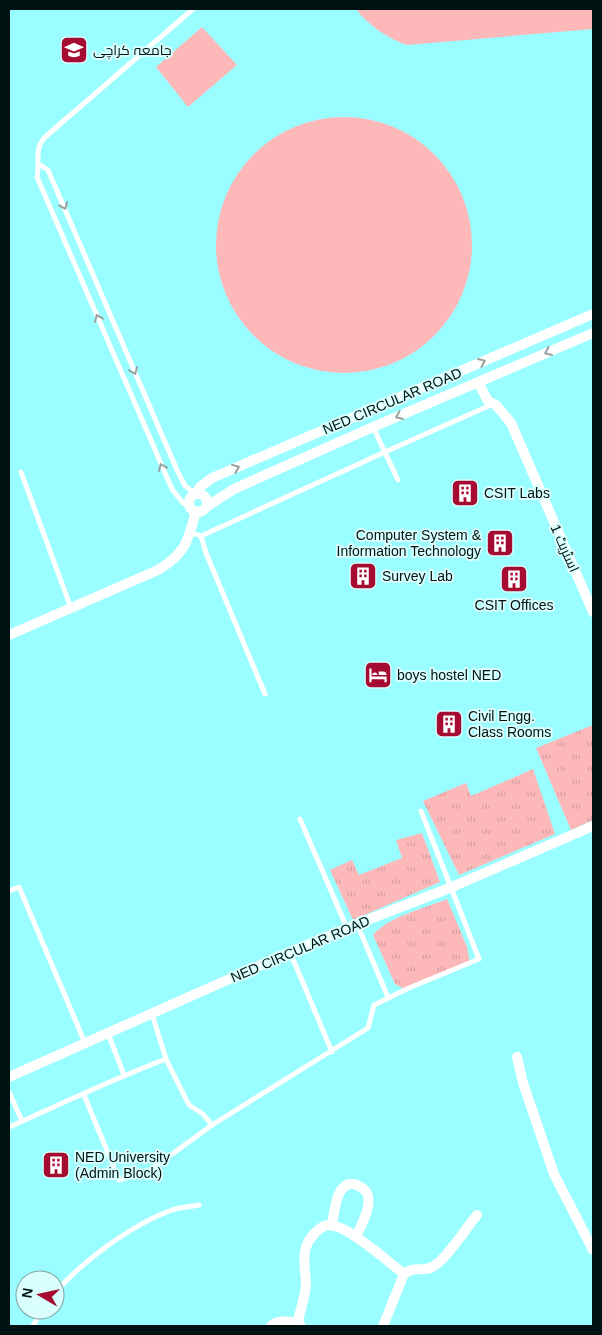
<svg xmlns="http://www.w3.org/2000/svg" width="602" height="1335" font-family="Helvetica,Cairo,sans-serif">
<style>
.grass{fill:url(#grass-tufts)}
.park{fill:#fdb9ba}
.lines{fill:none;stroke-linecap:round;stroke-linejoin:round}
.lane{stroke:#fff;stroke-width:5}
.street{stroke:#fff;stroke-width:10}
.oneway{stroke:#99a0a0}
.labels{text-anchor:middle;stroke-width:4;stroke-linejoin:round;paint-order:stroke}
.poi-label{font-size:14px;fill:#011;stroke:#daffff;text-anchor:start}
.street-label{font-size:14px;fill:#011;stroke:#daffff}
</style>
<defs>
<pattern id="grass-tufts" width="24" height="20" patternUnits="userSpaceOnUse" patternTransform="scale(1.25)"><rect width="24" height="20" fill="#fdb9ba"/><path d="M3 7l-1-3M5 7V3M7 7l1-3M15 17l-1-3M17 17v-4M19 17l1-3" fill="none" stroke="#d79e9f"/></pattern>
</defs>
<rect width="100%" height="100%" fill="#9afdff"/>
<path class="grass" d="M593,725V820L571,830L536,748Z
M533,769L555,834L459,875L423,801L466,783L471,796Z
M422,833L440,882L353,920L330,870L352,860L359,875L402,858L396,840Z
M447,899L467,947L470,963L406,990L395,984L373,935C388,917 425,908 447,899Z"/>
<path class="park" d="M356,9H593V29L407,45C387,38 369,26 356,9Z
M202,27L237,65L188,107L156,67Z
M216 245a128 128 0 1 1 256 0a128 128 0 1 1-256 0Z"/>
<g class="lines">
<path class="lane" d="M40,165L48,170L177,470L185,486L196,494
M373,427L398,480
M21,472L71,608
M190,506L183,503L172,489L37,177C40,163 34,150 44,138L193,9
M190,532L201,536L206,553L265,694
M201,536L385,452L493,404
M300,819L347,928
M9,891L19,887L85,1043
M357,924L388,997
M290,952L332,1052
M152,1014L166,1059L189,1105L203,1114L212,1125
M108,1033L124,1075
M9,1092L22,1121
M84,1095L119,1180L149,1171L212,1125L368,1028L374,1005L409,988L479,959L421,811
M9,1127C61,1104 113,1079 166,1059
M55,1293C82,1261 133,1224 172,1210C180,1207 190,1207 199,1205
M33,1326L42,1310"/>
<path class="street" d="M478,382L488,401L496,405L511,423L593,612
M196,494L200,487L212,478L593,314
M189 503a9 9 0 1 1 18 0a9 9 0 1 1-18 0Z
M206,507L234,489L373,427L593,333
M9,635L158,570C186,553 188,541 196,511
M517,1057L523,1083L554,1174L593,1250
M9,1077L290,952L357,924L452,887L593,826
M332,1226C334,1214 336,1177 357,1185C361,1187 367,1191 368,1196C371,1209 361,1225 356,1237
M271,1326C277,1319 289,1322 298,1322
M301,1326L298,1322C300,1310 305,1297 306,1285C306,1272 302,1260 306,1247C309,1238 318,1228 327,1225C344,1222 390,1263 404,1274
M383,1326L404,1274C416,1265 419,1272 430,1268C445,1262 466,1228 477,1215"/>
</g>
<defs><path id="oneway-chevron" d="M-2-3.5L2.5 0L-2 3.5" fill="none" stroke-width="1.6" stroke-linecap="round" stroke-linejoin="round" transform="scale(1.25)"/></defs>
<g class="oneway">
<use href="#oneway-chevron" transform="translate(64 206) rotate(67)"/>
<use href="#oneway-chevron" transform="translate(98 318) rotate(-113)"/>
<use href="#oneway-chevron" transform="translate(548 352) rotate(157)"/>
<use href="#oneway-chevron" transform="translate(482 362) rotate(-23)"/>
<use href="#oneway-chevron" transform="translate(134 371) rotate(67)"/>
<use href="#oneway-chevron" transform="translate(399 416) rotate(157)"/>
<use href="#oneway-chevron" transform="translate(162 467) rotate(-113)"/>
<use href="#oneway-chevron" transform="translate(236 468) rotate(-22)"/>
</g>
<defs>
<g id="university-square" transform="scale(1.4375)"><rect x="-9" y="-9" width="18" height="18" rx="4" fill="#a60c32" stroke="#daffff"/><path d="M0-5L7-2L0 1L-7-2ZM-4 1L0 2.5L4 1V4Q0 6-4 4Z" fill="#fff"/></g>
<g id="building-square" transform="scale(1.4375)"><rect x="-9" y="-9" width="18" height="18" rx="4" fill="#a60c32" stroke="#daffff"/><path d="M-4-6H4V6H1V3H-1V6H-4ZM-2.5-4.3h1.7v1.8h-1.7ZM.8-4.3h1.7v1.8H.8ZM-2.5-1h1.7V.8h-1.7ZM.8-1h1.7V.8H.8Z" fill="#fff"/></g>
<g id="hotel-square" transform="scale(1.4375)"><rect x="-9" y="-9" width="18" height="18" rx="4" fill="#a60c32" stroke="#daffff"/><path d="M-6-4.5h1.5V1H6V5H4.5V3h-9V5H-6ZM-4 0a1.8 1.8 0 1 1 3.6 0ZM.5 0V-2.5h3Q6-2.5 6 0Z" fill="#fff"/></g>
</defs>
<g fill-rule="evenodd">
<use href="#university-square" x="74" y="50"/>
<use href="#building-square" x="465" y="493"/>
<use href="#building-square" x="500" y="543"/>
<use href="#building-square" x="363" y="576"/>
<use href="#building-square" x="514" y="579"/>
<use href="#hotel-square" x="378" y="675"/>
<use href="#building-square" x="449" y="724"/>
<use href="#building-square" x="56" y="1165"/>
</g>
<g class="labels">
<g class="poi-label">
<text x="93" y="55">جامعہ کراچی</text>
<text x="484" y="498">CSIT Labs</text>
<text x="481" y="540" text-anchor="end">Computer System &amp;<tspan x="481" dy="16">Information Technology</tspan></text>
<text x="382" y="581">Survey Lab</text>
<text x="514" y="610" text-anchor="middle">CSIT Offices</text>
<text x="397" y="680">boys hostel NED</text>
<text x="468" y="721">Civil Engg.<tspan x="468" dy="16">Class Rooms</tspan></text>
<text x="75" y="1162">NED University<tspan x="75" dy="16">(Admin Block)</tspan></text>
</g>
<g class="street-label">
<text transform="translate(392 401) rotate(-23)" y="5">NED CIRCULAR ROAD</text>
<text transform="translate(565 548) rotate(66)" y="5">اسٹریٹ 1</text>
<text transform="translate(300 949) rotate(-23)" y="5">NED CIRCULAR ROAD</text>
</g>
</g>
<rect width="602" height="1335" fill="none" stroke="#001111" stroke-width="20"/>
<g transform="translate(40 1295) rotate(279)"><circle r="24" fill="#daffff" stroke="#83a0a0"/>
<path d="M0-4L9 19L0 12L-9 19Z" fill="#a60c32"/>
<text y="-8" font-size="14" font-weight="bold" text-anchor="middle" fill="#001111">N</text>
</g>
</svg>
